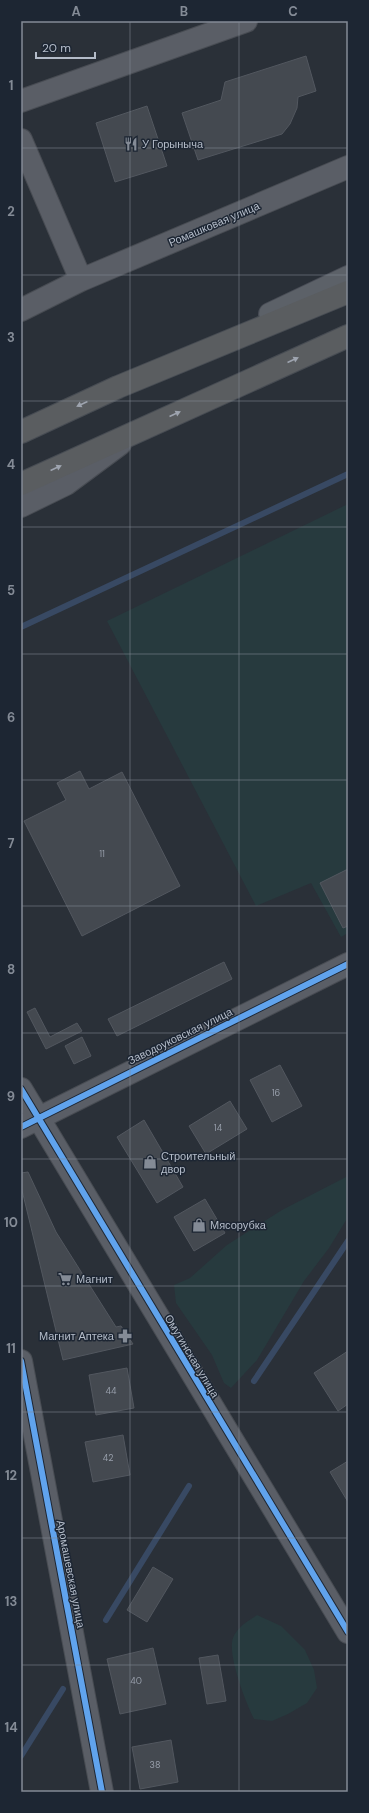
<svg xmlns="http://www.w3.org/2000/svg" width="369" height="1813" font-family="'DM Sans',sans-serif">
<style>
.green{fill:#273a3e}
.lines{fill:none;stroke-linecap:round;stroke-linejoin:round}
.stream{stroke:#384963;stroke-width:6}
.building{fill:#444950;stroke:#52575f}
.minor-casing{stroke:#484c53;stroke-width:24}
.major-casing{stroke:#484c55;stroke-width:24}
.highway-casing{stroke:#474c53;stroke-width:24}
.minor{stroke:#5a5e66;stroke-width:22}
.major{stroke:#5c6168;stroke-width:22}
.highway{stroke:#5a5d60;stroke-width:22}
.cycleway-casing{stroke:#1d2633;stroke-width:8}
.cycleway{stroke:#60a3ed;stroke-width:6}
.oneway{fill:#9ea4af}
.grid{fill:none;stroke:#848b96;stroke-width:1;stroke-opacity:0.55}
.labels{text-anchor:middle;stroke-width:3;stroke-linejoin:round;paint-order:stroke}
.number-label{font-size:9px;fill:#989fab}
.poi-label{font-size:11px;fill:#b4bcc9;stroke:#1d2633;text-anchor:start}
.street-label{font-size:11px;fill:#b4bcc9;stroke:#1d2633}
.neatline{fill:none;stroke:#848b96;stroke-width:1.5}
.grid-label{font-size:13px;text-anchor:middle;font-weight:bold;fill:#848b96}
</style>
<rect width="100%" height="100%" fill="#2a3038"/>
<path class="green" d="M348,504V933L341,937L311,883L256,906L107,621Z
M348,1176V1217L329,1248L304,1281L257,1360L231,1388L224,1383L212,1355L176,1303L174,1285L190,1278L227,1245L282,1210Z
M257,1615L281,1626L305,1650L314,1670L317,1688L307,1703L288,1714L272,1721L254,1719C246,1703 227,1655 233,1638C237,1627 248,1621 257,1615Z"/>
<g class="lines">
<path class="stream" d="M21,627L348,474
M254,1381L348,1241
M106,1620L189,1486
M21,1756L63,1689"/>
</g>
<path class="building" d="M306,56L316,91L298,97L297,108L290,124L282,134L198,160L182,113L221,100L225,82Z
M147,106L167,166L115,182L96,123Z
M80,771L89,789L122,772L180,886L82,936L24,821L66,800L57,783Z
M348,869V926L343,928L320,883Z
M224,962L232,979L117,1036L108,1019Z
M35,1008L50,1037L77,1023L82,1031L46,1049L27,1012Z
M82,1037L91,1056L74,1064L65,1046Z
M280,1065L302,1106L272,1122L250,1080Z
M230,1101L247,1129L206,1154L189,1126Z
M144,1120L183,1187L157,1203L117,1137Z
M28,1172L56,1232L116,1327L121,1326L133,1344L63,1360L21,1186V1173Z
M205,1199L225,1233L194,1251L174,1217Z
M348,1351V1404L338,1411L314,1373Z
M127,1368L134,1408L96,1415L89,1375Z
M123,1435L130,1475L93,1482L85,1442Z
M348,1461V1502L330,1472Z
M153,1567L173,1579L147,1622L127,1610Z
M153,1648L166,1704L120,1714L107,1659Z
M218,1655L226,1701L207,1704L199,1658Z
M171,1740L178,1782L140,1789L132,1747Z"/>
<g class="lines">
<g class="minor-casing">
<path id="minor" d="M21,101L246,21
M21,140L81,280
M21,310L81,280L348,167
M21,506L66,484L120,444
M21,1089L348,1632
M21,1127L348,964
M21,1361L102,1792"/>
</g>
<g class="major-casing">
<path id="major" d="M270,314L348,277"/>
</g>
<g class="highway-casing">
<path id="highway" d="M21,432L118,387L348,292
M21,484L348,336"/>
</g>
<use href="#minor" class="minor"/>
<use href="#major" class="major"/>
<use href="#highway" class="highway"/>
<g class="cycleway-casing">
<path id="cycleway" d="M21,1089L348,1632
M21,1127L348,964
M21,1361L102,1792"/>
</g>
<use href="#cycleway" class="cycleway"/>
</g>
<defs><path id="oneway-solid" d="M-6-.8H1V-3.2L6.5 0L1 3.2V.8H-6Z"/></defs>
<g class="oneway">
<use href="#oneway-solid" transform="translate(293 360) rotate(-24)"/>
<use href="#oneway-solid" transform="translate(82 404) rotate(155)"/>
<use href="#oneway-solid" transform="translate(175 414) rotate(-24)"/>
<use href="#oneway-solid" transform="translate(56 468) rotate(-25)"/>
</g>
<path class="grid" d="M130,21V1792M239,21V1792M21,148H348M21,275H348M21,401H348M21,527H348M21,654H348M21,780H348M21,906H348M21,1033H348M21,1159H348M21,1286H348M21,1412H348M21,1538H348M21,1665H348"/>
<defs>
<g id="restaurant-bare" transform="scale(1.08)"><path d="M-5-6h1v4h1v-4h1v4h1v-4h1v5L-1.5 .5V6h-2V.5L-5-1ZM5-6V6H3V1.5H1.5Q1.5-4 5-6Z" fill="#848b96" stroke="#1d2633" stroke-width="2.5" paint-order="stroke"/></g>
<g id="shop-bare" transform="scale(1.08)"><path d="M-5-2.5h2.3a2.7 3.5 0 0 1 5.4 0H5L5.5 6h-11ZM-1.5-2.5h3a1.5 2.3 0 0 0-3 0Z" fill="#848b96" stroke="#1d2633" stroke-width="2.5" paint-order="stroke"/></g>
<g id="supermarket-bare" transform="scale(1.08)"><path d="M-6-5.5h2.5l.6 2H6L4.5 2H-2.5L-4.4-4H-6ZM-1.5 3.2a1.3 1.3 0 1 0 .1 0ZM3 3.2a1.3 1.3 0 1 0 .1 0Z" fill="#848b96" stroke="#1d2633" stroke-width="2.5" paint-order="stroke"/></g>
<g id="pharmacy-bare" transform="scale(1.08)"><path d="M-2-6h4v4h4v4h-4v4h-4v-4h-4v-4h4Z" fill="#848b96" stroke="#1d2633" stroke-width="2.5" paint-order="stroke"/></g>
</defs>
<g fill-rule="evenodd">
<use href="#restaurant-bare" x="131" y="144"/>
<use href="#shop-bare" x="150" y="1162"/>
<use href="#shop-bare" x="199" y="1225"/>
<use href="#supermarket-bare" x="65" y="1279"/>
<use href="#pharmacy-bare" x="125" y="1336"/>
</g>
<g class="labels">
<g class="number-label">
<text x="102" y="857">11</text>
<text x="276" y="1096">16</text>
<text x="218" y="1131">14</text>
<text x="111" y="1394">44</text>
<text x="108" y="1461">42</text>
<text x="136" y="1684">40</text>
<text x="155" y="1768">38</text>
</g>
<g class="poi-label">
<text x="142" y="148">У Горыныча</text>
<text x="161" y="1160">Строительный<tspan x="161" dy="13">двор</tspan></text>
<text x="210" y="1229">Мясорубка</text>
<text x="76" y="1283">Магнит</text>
<text x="114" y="1340" text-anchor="end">Магнит Аптека</text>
</g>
<g class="street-label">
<text transform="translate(214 224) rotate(-23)" y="4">Ромашковая улица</text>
<text transform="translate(180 1036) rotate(-26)" y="4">Заводоуковская улица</text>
<text transform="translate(192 1356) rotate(59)" y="4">Омутинская улица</text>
<text transform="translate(71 1574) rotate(79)" y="4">Аромашевская улица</text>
</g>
</g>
<rect width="369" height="1813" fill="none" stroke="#1d2633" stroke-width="44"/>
<path d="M36 52v6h59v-6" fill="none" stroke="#b4bcc9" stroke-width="2"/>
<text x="42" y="52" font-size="12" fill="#b4bcc9" stroke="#1d2633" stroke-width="3" paint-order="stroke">20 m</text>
<rect x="22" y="22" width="325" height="1769" class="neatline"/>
<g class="grid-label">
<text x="76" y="16">A</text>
<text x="184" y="16">B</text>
<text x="293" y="16">C</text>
<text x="11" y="90">1</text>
<text x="11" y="216">2</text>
<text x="11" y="342">3</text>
<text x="11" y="469">4</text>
<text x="11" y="595">5</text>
<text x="11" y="722">6</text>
<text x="11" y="848">7</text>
<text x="11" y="974">8</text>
<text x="11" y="1101">9</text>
<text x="11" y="1227">10</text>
<text x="11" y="1353">11</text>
<text x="11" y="1480">12</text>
<text x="11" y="1606">13</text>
<text x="11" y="1732">14</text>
</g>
</svg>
